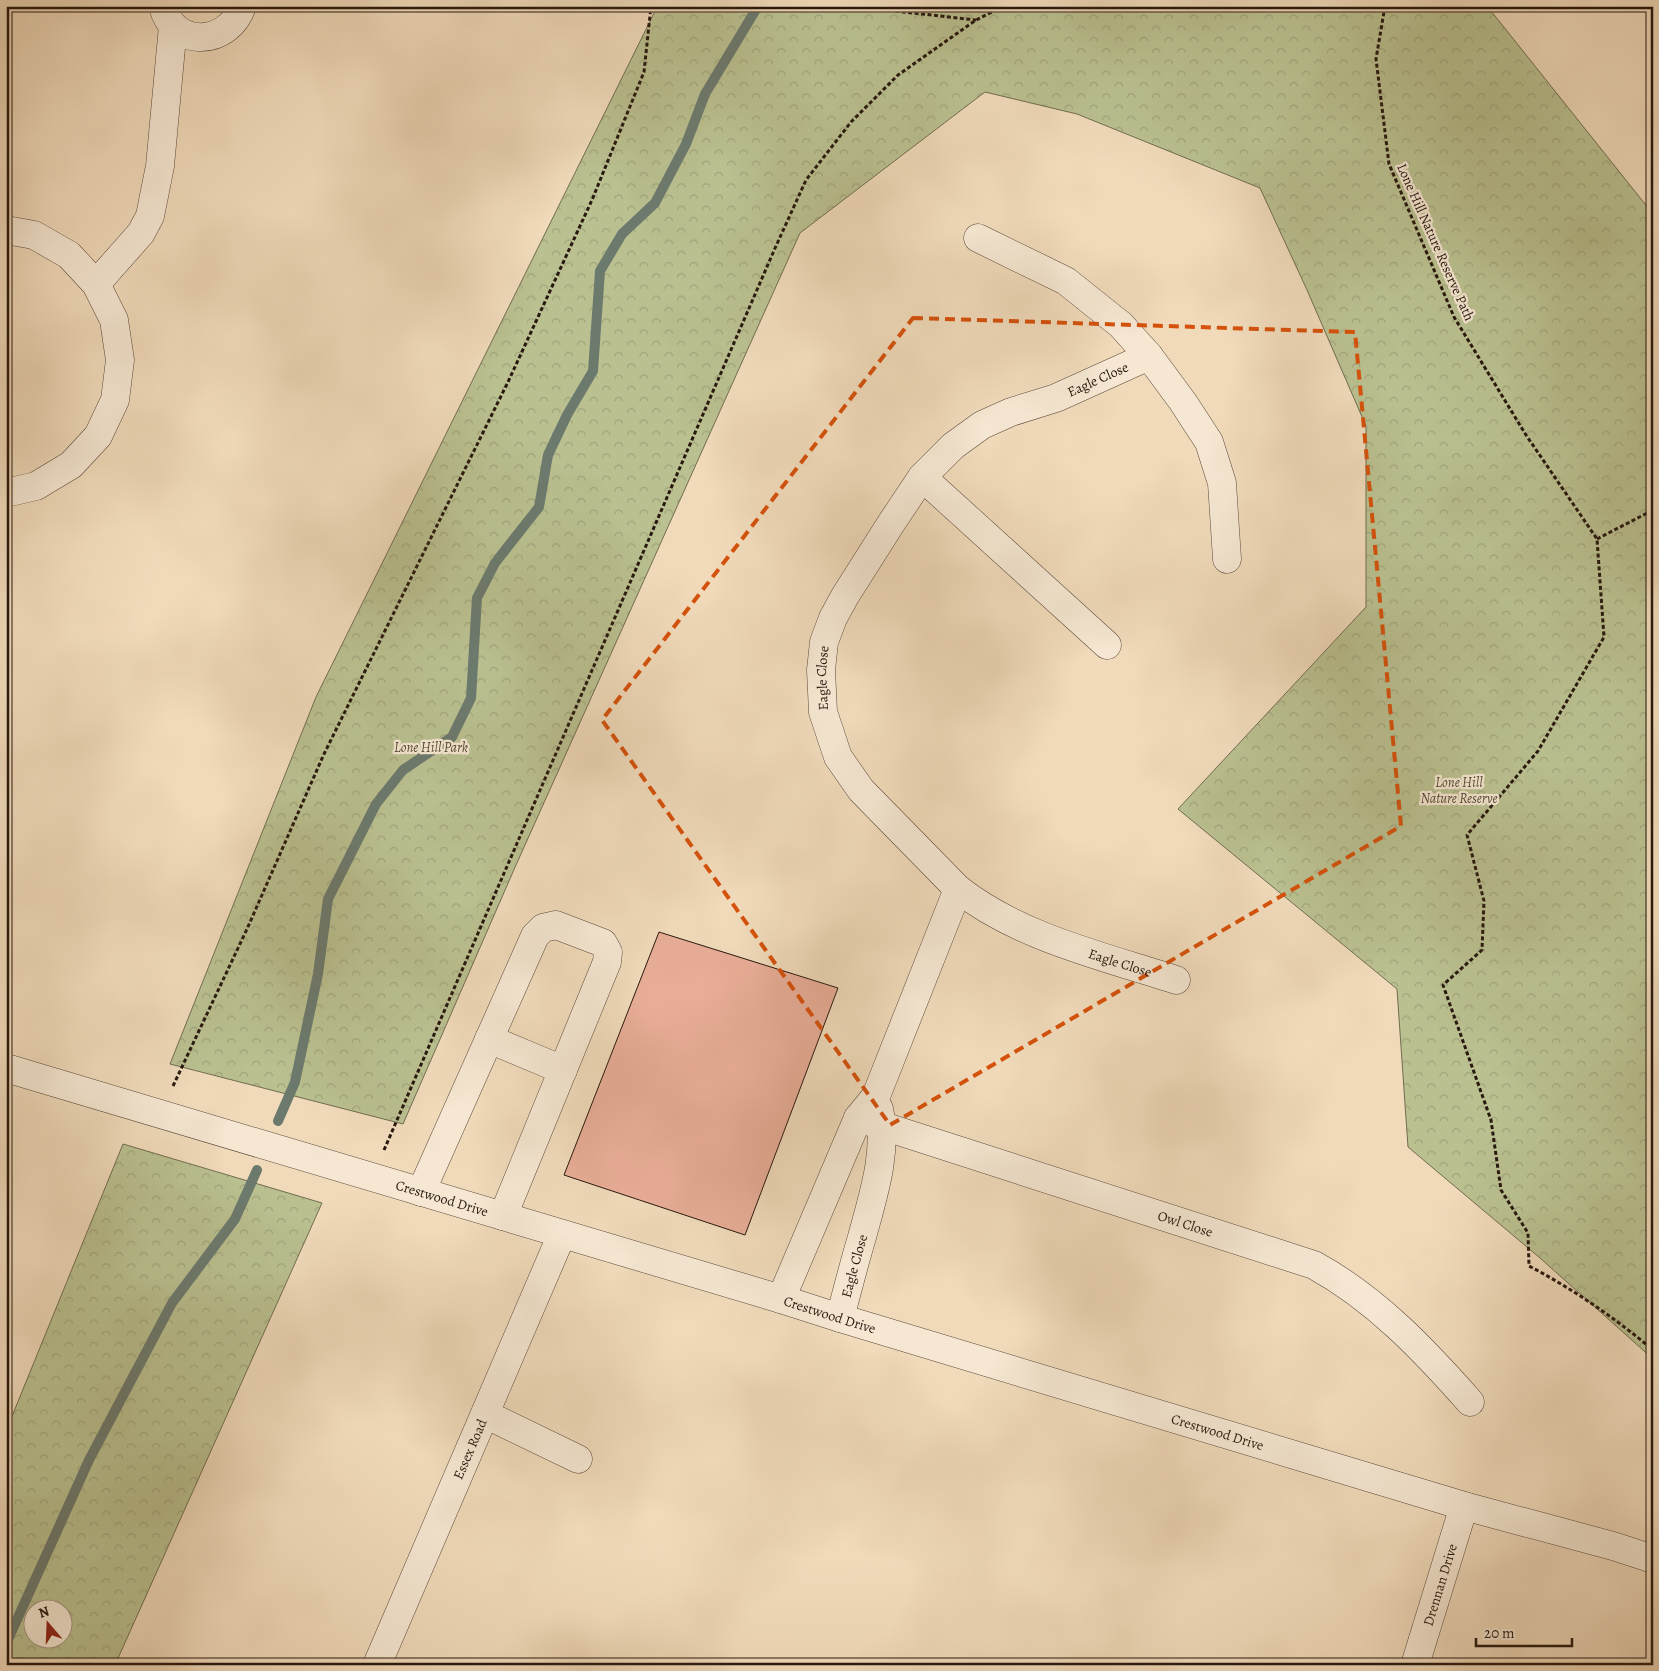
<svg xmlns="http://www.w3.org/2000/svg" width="1659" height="1671" font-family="Alegreya,serif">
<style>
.park{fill:url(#park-crowns);stroke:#716c50;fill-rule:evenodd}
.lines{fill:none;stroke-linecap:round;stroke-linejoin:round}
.stream{stroke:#6c7a6e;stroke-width:10}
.building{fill:#e8ad97;stroke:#28180f}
.minor-casing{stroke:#5a483a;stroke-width:29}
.path{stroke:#28180f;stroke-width:3;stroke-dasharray:4 2.5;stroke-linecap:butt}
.minor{stroke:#f5e7d2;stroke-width:28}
.marked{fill:none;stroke:#d5520c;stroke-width:4;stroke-dasharray:10 6;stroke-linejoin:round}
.labels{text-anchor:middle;stroke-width:4.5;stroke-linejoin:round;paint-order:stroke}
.street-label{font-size:14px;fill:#28180f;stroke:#f5e7d2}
.park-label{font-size:14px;font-style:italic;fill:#544a36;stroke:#f5e7d2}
</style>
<defs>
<pattern id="park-crowns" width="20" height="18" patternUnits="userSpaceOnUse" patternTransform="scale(1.25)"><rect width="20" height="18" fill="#bac090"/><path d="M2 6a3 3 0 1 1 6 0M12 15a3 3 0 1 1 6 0" fill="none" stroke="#a0a47b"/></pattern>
</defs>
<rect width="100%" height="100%" fill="#f0daba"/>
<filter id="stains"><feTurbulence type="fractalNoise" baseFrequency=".004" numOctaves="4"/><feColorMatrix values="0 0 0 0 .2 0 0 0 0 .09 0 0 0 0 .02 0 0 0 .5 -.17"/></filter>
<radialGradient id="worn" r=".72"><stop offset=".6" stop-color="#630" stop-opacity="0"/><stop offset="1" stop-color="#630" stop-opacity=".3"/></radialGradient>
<path class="park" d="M656,6H1487L1653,214V1359L1540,1258L1408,1147L1397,989L1178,809L1366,607V426L1307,290L1260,188L1077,114L985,92L800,233L516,865L403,1124L170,1064L316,697L657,7Z
M123,1144L322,1203L115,1665H6V1431ZM32,1608H62V1638H32Z"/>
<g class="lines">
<path class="stream" d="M278,1121L295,1082L318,974L328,899L376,804L403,770L452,737L471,698L477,598L495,563L539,507L548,455L567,415L593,371L600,271L622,234L655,203L686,144L705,94L758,6
M6,1644L89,1460L172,1303L235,1219L257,1170"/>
</g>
<path class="building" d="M659,932L838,988L745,1235L564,1175Z"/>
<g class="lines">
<g class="minor-casing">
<g id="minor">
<path d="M163,6C173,49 229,46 242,6"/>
<path d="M6,230L34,235L69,255L96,284L114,320L120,360L115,400L98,436L71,465L36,486L6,493"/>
<path d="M978,238L1066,281L1121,325L1149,356L1183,402L1209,442L1222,483L1227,559"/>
<path d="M96,284L141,233L150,216L160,166L173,26"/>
<path d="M922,477L1107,645"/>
<path id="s1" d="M958,889C1019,937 1102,956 1176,980"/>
<path d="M489,1039L563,1070"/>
<path id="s2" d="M6,1068L781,1299L840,1318L1464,1506L1613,1546L1653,1559"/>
<path id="s3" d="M858,1118L1314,1265C1376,1299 1424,1350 1470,1402"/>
<path d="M421,1192L535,936L543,928L556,925L603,943L608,952L607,962L503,1216"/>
<path id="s4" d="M781,1299L858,1118L876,1096L958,889L861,790L838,757L823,712L821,670L824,642L833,618L845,596L890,525L922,477L953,446L982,425L1011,412L1056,398L1149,356"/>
<path id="s5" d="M840,1318C847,1291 854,1264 862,1237C873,1196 888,1152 879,1109"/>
<path d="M485,1414L578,1459"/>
<path id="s6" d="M377,1665L562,1234"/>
<path id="s7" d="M1415,1665L1464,1506"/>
</g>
</g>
<path class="path" d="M850,6L976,20
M1385,6L1376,59L1389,164L1454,317L1526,435L1597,539L1604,637L1538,751L1467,835L1484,901L1482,950L1443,985L1491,1120L1501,1190L1528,1233L1529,1266C1573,1289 1615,1318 1653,1350
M1597,539L1653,510
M173,1086L247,929L324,754L508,382L592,200L644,72L651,6
M384,1150L776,246L806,180L851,122L898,75L976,20L1004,6"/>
<use href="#minor" class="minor"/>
</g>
<path class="marked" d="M913,318L1355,332L1401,826L890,1125L602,720Z"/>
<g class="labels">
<g class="street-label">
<text transform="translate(1436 242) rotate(66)" y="5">Lone Hill Nature Reserve Path</text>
<text dy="5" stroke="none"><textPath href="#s4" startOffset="1141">Eagle Close</textPath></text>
<text dy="5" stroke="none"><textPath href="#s4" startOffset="708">Eagle Close</textPath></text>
<text dy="5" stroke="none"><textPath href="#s1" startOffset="179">Eagle Close</textPath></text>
<text dy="5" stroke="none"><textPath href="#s2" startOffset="455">Crestwood Drive</textPath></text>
<text dy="5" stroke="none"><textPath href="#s3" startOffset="344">Owl Close</textPath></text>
<text dy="5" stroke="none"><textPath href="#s5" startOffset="54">Eagle Close</textPath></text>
<text dy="5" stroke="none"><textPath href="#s2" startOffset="860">Crestwood Drive</textPath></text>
<text dy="5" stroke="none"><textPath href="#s2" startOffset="1265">Crestwood Drive</textPath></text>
<text dy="5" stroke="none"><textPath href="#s6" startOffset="235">Essex Road</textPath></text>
<text dy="5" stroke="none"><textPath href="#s7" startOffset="84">Drennan Drive</textPath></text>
</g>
<g class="park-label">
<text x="431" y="752">Lone Hill Park</text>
<text x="1459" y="787">Lone Hill<tspan x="1459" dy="16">Nature Reserve</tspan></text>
</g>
</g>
<rect width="1659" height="1671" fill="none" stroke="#f0daba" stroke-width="25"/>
<rect x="8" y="8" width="1644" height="1656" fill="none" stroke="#28180f" stroke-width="2.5"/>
<rect x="12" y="12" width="1634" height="1646" fill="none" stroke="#28180f"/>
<g transform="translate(48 1624) rotate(341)"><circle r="24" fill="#f5e7d2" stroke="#a39484"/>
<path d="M0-4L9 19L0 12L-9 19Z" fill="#8f2418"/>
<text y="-8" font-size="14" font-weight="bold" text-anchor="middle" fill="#28180f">N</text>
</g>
<path d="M1476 1638v8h96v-8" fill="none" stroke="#28180f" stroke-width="2.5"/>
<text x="1484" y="1638" font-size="15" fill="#28180f" stroke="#f5e7d2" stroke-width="4" paint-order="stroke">20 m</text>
<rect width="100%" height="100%" filter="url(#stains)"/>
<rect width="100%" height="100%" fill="url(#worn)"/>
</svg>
